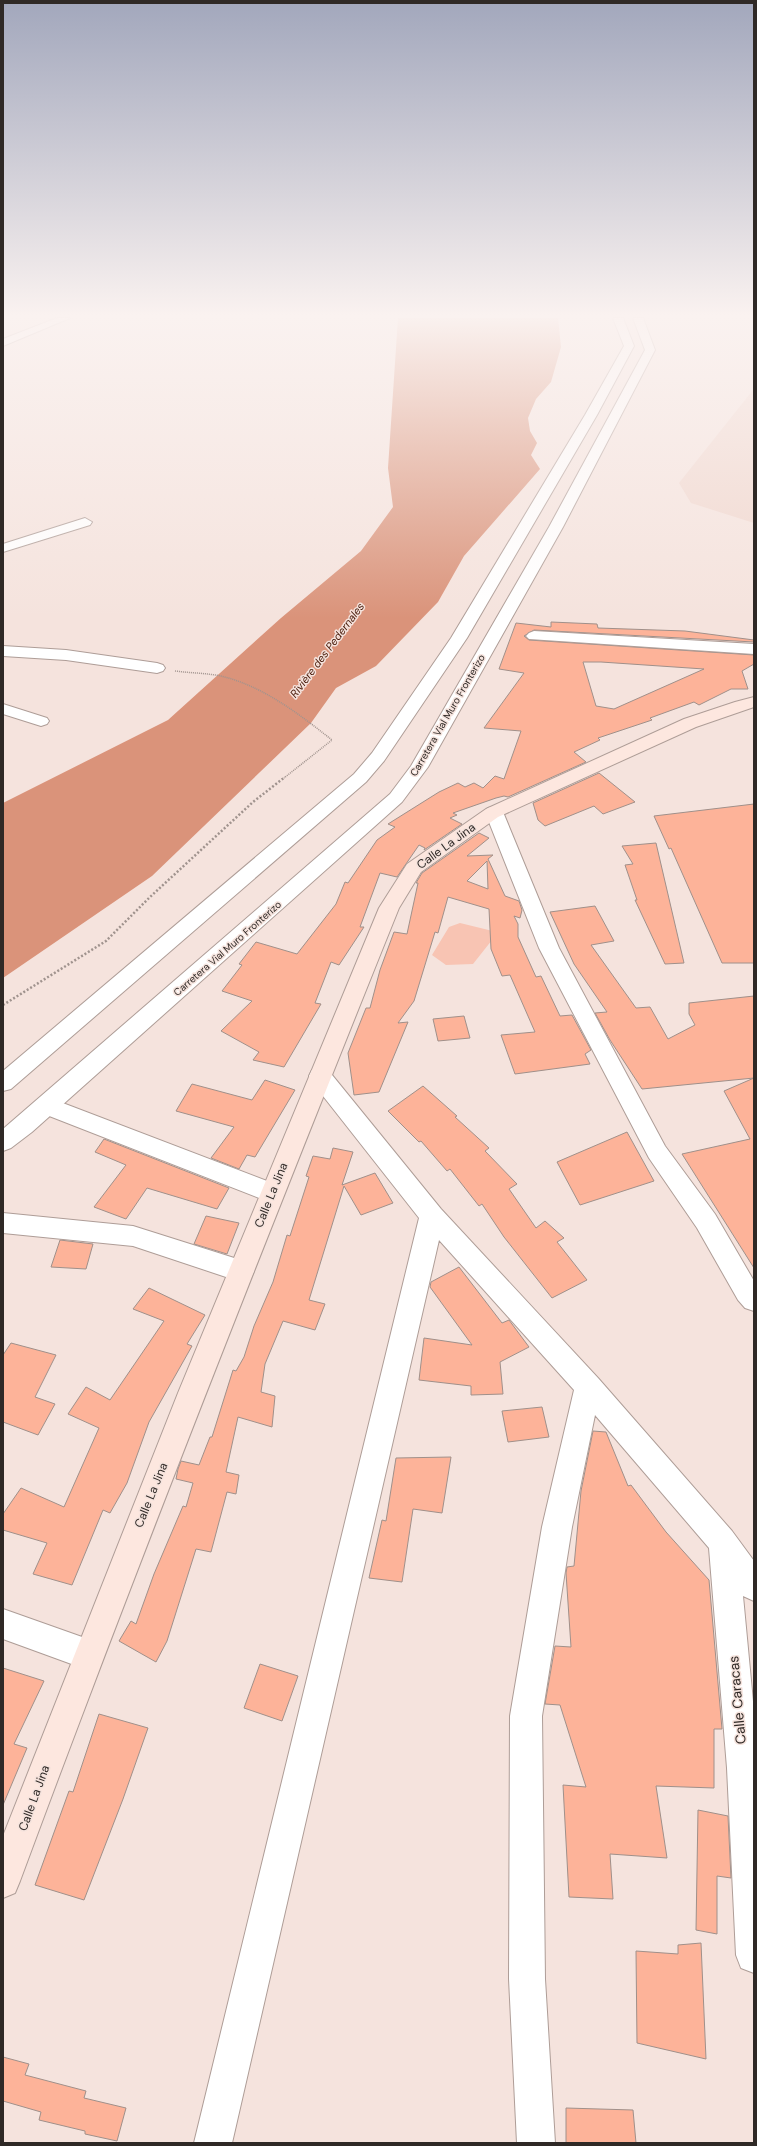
<svg xmlns="http://www.w3.org/2000/svg" width="757" height="2146" font-family="'DM Sans',sans-serif">
<style>
.built{fill:#f0d6cd}
.green{fill:#f8c4b3}
.water{fill:#da937a}
.building{fill:#fdb399;stroke:#a0908a;fill-rule:evenodd}
.lines{fill:none;stroke-linecap:round;stroke-linejoin:round}
.minor-casing{stroke:#ae9d97;stroke-width:2}
.tertiary-casing{stroke:#ae9d97;stroke-width:2}
.secondary-casing{stroke:#ae9d97;stroke-width:2}
.path-far1{stroke:#a0938e;stroke-width:1.5;stroke-dasharray:1 1;stroke-linecap:butt}
.path{stroke:#a0938e;stroke-width:2.5;stroke-dasharray:2 2;stroke-linecap:butt}
.minor{fill:#fff;fill-rule:evenodd}
.tertiary{fill:#fff;fill-rule:evenodd}
.secondary{fill:#fde7df;fill-rule:evenodd}
.labels{text-anchor:middle;stroke-width:3;stroke-linejoin:round;paint-order:stroke}
.far-street-label{font-size:10px;fill:#2f2926;stroke:#f5e3dd}
.far-water-label{font-size:11px;font-style:italic;fill:#491b0a;stroke:#f5e3dd}
.street-label{font-size:12px;fill:#2f2926;stroke:#f5e3dd}
.near-street-label{font-size:14px;fill:#2f2926;stroke:#f5e3dd}
</style>
<rect width="100%" height="100%" fill="#f5e3dd"/>
<path class="built" d="M753,390H754V523L691,503L679,483Z"/>
<path class="green" d="M460,923L509,935L492,940L473,964L446,965L432,955L449,927Z"/>
<path class="water" d="M398,318H558L561,347L551,382L536,399L528,418L530,431L537,443L531,455L540,469L464,556L438,602L376,666L336,688L311,723L152,876L3,978V803L168,720L281,618L361,551L393,507L388,468Z"/>
<path class="building" d="M551,622L597,624L598,628L685,631L754,640V642L534,630L524,636L529,640L754,655V664L742,671L748,689H731L699,705L694,702L650,718L652,720L598,738L600,740L574,752L586,762L508,797L504,796L496,798L453,813L457,815L450,818L462,824L424,850L425,848L419,845L397,877L380,873L360,927H364L339,965L331,962L315,1003L321,1004L284,1067L253,1060L259,1052L221,1031L252,1001L222,991L242,965L239,964L256,942L297,954L336,904L345,882L348,883L377,840L395,827L388,824L439,792L458,783L465,787L474,783L483,788L495,776L504,779L521,731L484,728L524,673L499,669L516,623L551,627ZM583,662H601L704,669L614,709L596,706Z
M599,773L635,802L603,814L594,806L545,826L538,820L533,803Z
M754,804V963H722L671,848L669,849L654,816Z
M479,833L489,838L467,856L493,855L488,859L505,896L519,901L522,910L520,918L514,916L518,924V937L536,977L541,976L560,1016L572,1015L591,1050L585,1054L590,1064L515,1074L501,1035L535,1032L510,975L502,976L491,949L489,909L448,897L438,933L435,932L414,1001L398,1023L408,1022L379,1092L354,1095L348,1053L366,1008H370L380,970L394,932L407,934L418,883H416L422,873ZM487,861L488,889L467,881Z
M656,843L684,963L665,964L635,900H637L625,865L633,864L622,846Z
M595,906L614,941L591,945L636,1008L650,1007L668,1039L695,1025L689,1014V1003L754,996V1268L682,1154L750,1139L724,1091L754,1078L642,1089L610,1040L595,1013L607,1012L574,964L550,912Z
M464,1016L470,1038L438,1041L433,1019Z
M265,1080L295,1090L255,1157L247,1155L239,1169L211,1158L234,1127L176,1111L192,1084L252,1100Z
M423,1086L457,1116L455,1117L489,1148L485,1151L517,1184L509,1189L536,1228L545,1221L564,1238L557,1242L587,1280L552,1298L504,1237L482,1204L479,1206L450,1169L447,1171L421,1141L419,1142L388,1111Z
M627,1132L654,1181L580,1205L557,1162Z
M104,1139L229,1188L217,1209L147,1188L126,1219L94,1207L126,1165L95,1152Z
M333,1148L353,1152L342,1185L375,1173L393,1203L361,1215L344,1186L309,1300L325,1304L315,1330L283,1321L265,1364L261,1392L275,1396L272,1427L238,1417L226,1472L239,1475L236,1494L227,1492L211,1552L196,1549L167,1641L156,1662L119,1641L131,1621L136,1624L154,1574L183,1506L186,1507L193,1483L176,1479L178,1469L181,1461L199,1465L210,1437H212L233,1370L236,1371L244,1357L254,1326L273,1282L287,1235L290,1236L309,1177L306,1176L313,1156L330,1159Z
M206,1216L239,1223L227,1254L194,1244Z
M60,1240L93,1244L86,1269L51,1267Z
M459,1267L502,1323L509,1320L529,1347L500,1362L503,1394L471,1395V1386L419,1380L424,1338L472,1345L430,1287L431,1282Z
M149,1288L205,1315L187,1344L192,1346L149,1422L127,1483L110,1513L103,1510L72,1585L33,1574L47,1543L3,1530V1514L21,1488L64,1507L99,1428L68,1414L86,1387L110,1400L164,1321L133,1309Z
M11,1343L56,1355L35,1397L55,1404L38,1435L3,1422V1355Z
M542,1407L549,1437L508,1442L502,1411Z
M593,1431L606,1432L628,1486L631,1485L666,1532L709,1580L722,1729H714V1788L656,1786L667,1858L610,1854L613,1899L569,1897L563,1785L586,1787L560,1705L545,1704L555,1646L571,1647L566,1573L567,1567L574,1566L581,1491Z
M451,1457L442,1513L413,1509L402,1582L369,1578L382,1520L386,1521L396,1458Z
M260,1664L298,1676L282,1721L244,1708Z
M3,1668L44,1681L14,1744L27,1748L3,1805Z
M99,1714L148,1728L123,1799L84,1900L35,1885L69,1791L73,1792Z
M698,1810L728,1816L731,1878L717,1876V1934L696,1930Z
M701,1943L706,2059L637,2043L636,1951L678,1954V1945Z
M3,2057L29,2064L25,2075L86,2091L84,2098L126,2108L117,2141L85,2134V2131L39,2120L41,2112L3,2101Z
M566,2108L633,2110L636,2143H566Z"/>
<g class="lines">
<g class="minor-casing">
<path id="minor" d="M57,318H70L3,346V339Z
M85,518L92,522L90,525L3,552V544Z
M534,631L754,644V654L529,639L526,636L529,633Z
M3,646L66,650L157,663L163,665L165,668L163,671L157,673L66,660L3,656Z
M3,704L47,718L49,721L47,724L41,726L3,714Z
M494,807L500,808L503,812L559,948L665,1146L715,1214L754,1281V1311L745,1308L738,1300L697,1228L649,1158L539,948L485,812L488,808Z
M320,1068L328,1070L441,1209L598,1378L732,1531L754,1561V1601L743,1596L754,1712V1973L741,1968L736,1955L727,1768L709,1548L595,1415L572,1527L542,1716L545,1979L555,2143H517L509,1979L510,1716L542,1527L574,1390L439,1240L232,2143H194L419,1218L312,1082L309,1076L312,1070Z
M47,1097L280,1186L284,1193L280,1200L272,1203L39,1112L36,1106L39,1100Z
M3,1213L133,1226L250,1263L254,1271L250,1279L241,1282L133,1246L3,1233Z
M3,1609L99,1643L104,1654L99,1665L88,1670L3,1639Z"/>
</g>
<g class="tertiary-casing">
<path id="tertiary" d="M613,318H623L634,346L597,415L467,638L384,761L366,782L11,1089L3,1091V1071L354,774L372,753L451,638L585,415L624,346Z
M633,318H643L655,350L563,527L428,767L402,802L32,1132L11,1148L3,1151V1129L390,794L411,766L549,527L645,350Z"/>
</g>
<g class="secondary-casing">
<path id="secondary" d="M754,697V707L696,727L498,817L421,872L399,908C269,1231 141,1554 20,1881L15,1893L3,1898V1836L178,1393L379,908L407,864L486,809L684,719L735,702Z"/>
</g>
<path class="path-far1" d="M175,671C190,673 206,673 221,676C263,686 299,714 332,740L284,778"/>
<path class="path" d="M3,1005L106,941L150,897L253,802L285,777"/>
<use href="#minor" class="minor"/>
<use href="#tertiary" class="tertiary"/>
<use href="#secondary" class="secondary"/>
</g>
<linearGradient id="sky" x2="0" y2="1"><stop stop-color="#a2a7bc"/><stop offset="0.51" stop-color="#faf2f0"/><stop offset="1" stop-color="#faf2f0" stop-opacity="0"/></linearGradient>
<rect width="757" height="618" fill="url(#sky)"/>
<g class="labels">
<g class="far-street-label">
<text transform="translate(447 715) rotate(-60)" y="4">Carretera Vial Muro Fronterizo</text>
<text transform="translate(227 948) rotate(-41)" y="4">Carretera Vial Muro Fronterizo</text>
</g>
<g class="far-water-label">
<text transform="translate(327 650) rotate(-53)" y="4">Rivière des Pedernales</text>
</g>
<g class="street-label">
<text transform="translate(446 846) rotate(-36)" y="4">Calle La Jina</text>
<text transform="translate(271 1195) rotate(-68)" y="4">Calle La Jina</text>
<text transform="translate(151 1495) rotate(-68)" y="4">Calle La Jina</text>
<text transform="translate(34 1798) rotate(-70)" y="4">Calle La Jina</text>
</g>
<g class="near-street-label">
<text transform="translate(737 1700) rotate(-95)" y="5">Calle Caracas</text>
</g>
</g>
<rect width="757" height="2146" fill="none" stroke="#2f2926" stroke-width="8"/>
</svg>
